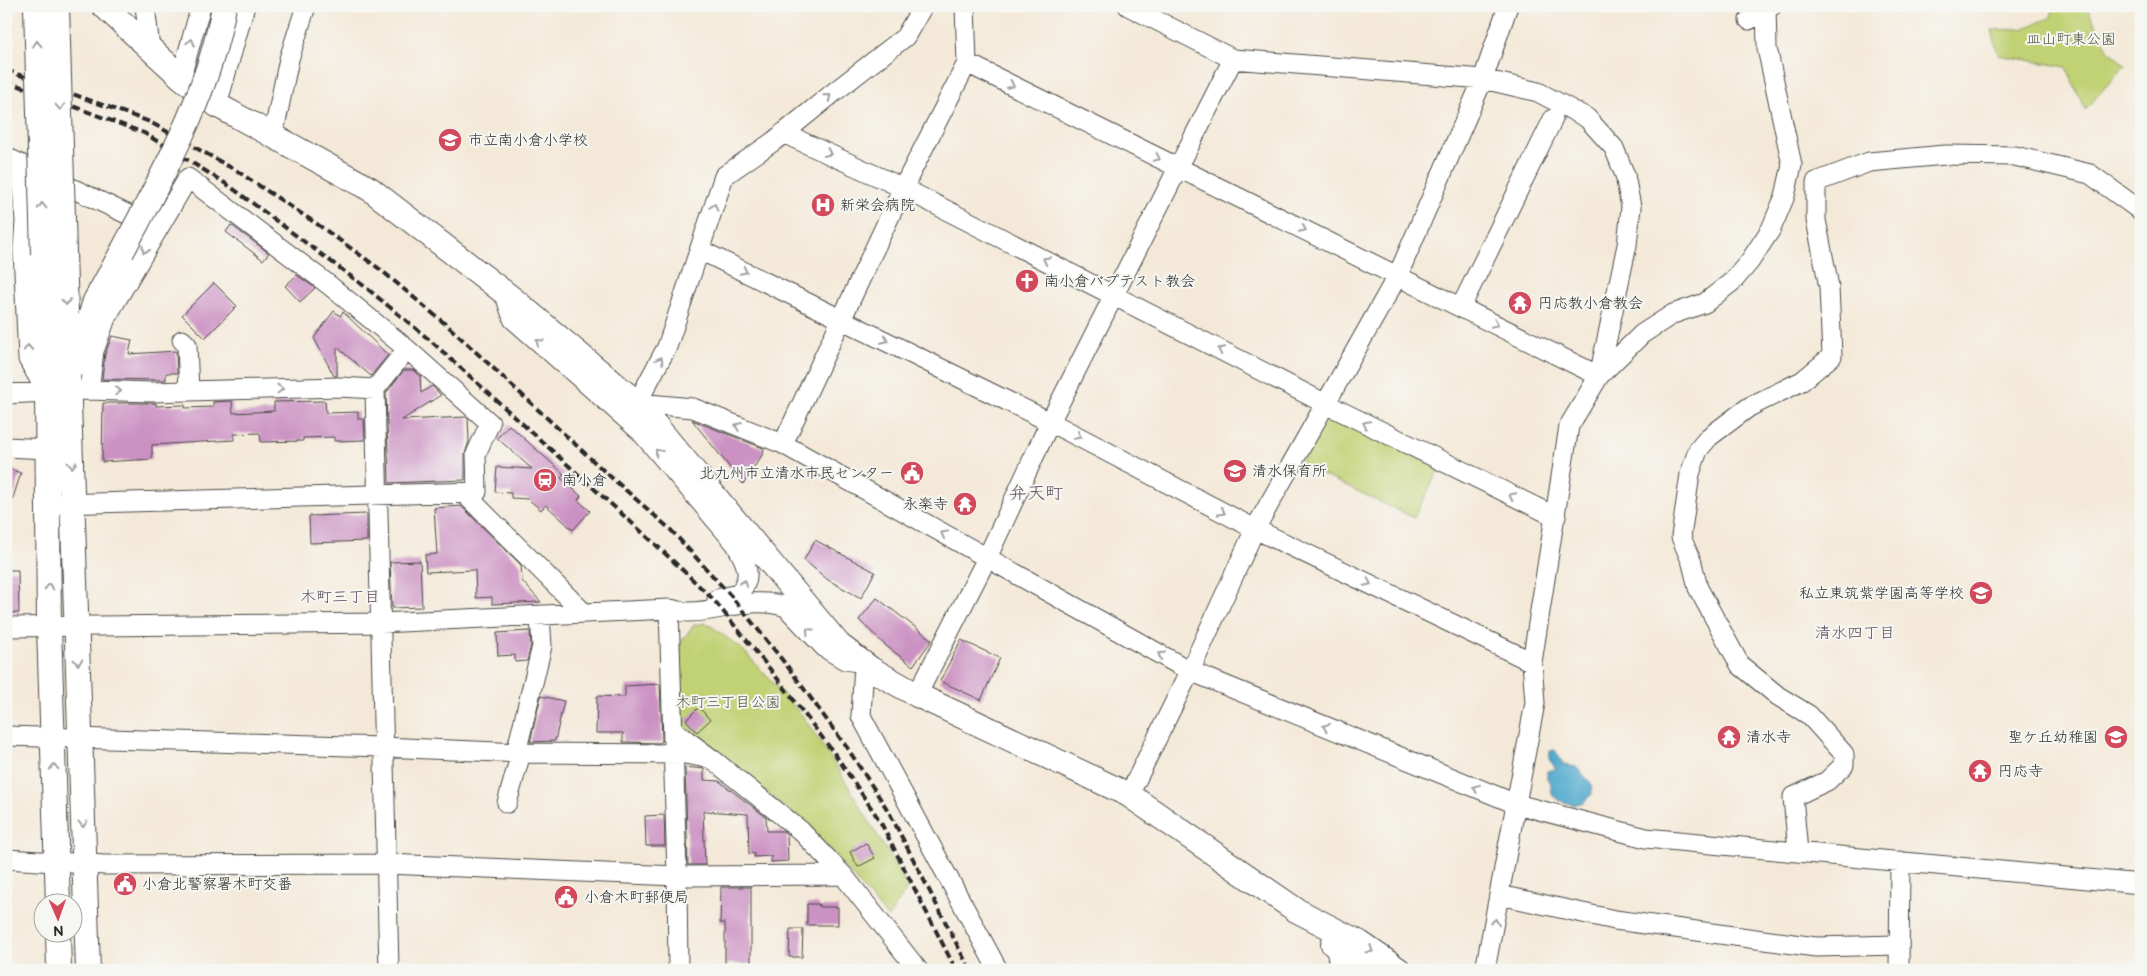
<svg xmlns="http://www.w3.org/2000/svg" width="2147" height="976" font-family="'Balsamiq Sans','Klee One',sans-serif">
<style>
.green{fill:#c1d275;stroke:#767e50}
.water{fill:#50a9cd;stroke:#3e6a7c}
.building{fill:#cb91c3}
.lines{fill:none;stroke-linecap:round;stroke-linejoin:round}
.minor-casing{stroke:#494845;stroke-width:21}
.tertiary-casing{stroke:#494845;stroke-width:26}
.trunk-casing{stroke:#494845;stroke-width:30}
.minor{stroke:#fff;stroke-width:19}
.tertiary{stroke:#fff;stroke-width:24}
.trunk{stroke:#fff;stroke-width:28}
.rail{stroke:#2b2b2b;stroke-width:4;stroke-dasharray:8 4;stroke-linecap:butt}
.tertiary-bridge-casing{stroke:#494845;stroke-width:26;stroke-linecap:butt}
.tertiary-bridge{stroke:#fff;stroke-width:24}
.oneway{stroke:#a0a0a0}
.labels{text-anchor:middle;stroke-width:4;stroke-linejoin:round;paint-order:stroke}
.park-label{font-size:15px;fill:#50553e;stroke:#f6f6f2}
.poi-label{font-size:15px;fill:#2b2b2b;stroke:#f6f6f2;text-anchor:start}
.neighbourhood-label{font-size:16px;fill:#634f60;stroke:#f6f6f2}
.quarter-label{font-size:18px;fill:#634f60;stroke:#f6f6f2}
</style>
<rect width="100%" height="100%" fill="#f6f6f2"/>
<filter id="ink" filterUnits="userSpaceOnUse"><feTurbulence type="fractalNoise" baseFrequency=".02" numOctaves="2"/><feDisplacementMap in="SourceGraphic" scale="10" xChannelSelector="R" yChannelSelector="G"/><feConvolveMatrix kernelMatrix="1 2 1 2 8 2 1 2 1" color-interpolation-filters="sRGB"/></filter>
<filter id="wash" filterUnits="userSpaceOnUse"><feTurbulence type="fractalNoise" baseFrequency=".0096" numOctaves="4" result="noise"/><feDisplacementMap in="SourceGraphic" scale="20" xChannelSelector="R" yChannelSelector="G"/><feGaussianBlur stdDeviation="1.12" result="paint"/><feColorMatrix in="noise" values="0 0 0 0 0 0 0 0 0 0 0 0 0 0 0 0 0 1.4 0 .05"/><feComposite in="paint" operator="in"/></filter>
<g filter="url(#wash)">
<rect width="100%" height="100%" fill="#f4e9d8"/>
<path class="green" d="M2055,6H2086L2109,51L2125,65L2085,110L2066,67L1998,55L1992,30L2021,29L2050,18Z
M1332,415L1440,468L1414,518L1300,464L1323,417Z
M707,623L742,649L802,715L838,769L908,887L888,918L812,829L689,730L682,721L679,644L694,625Z"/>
<path class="water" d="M1555,750L1563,764L1576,767L1591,783L1592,794L1584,802L1573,805C1559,800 1550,800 1551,783L1547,779V771L1556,769L1549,759L1550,751Z"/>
<g id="blocks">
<path class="building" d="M231,225L269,253L263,260L226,232Z
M297,275L315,288L300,302L285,286Z
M214,283L237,306L205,338L182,315Z
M334,311L340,316L343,312L388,355L371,376L337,347V376H334L314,338Z
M112,336L132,340L129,354L176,351L177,373H166V380L102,379L105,354Z
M404,370H414L420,376L421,393L432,386L441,395L402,420L466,417L468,418L469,441L465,454V480L389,483L386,393Z
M232,401L233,413L274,411V402L325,401L326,413L358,412V419H364L365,440L334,441V437L303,438V441L261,442L260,433L234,434V440L152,445V459L102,462L103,403H156V406L185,405V408L213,407V402Z
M692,420L763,448L764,452L743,484Z
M509,425L564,474L561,478L581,496L578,500L590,511L573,530L546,505L541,510L528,499L511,498V493L495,492L497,467L532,469L497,438Z
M6,468L21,473L9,510L6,509Z
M461,506L521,565L522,581L541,602L492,604V597L476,598L475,570L426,572L425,555L437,554L434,508Z
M367,514V541L310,543L309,516Z
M815,540L875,572L861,598L828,580L804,560Z
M420,561L422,607L392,608L390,562Z
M6,570H18L19,613H6Z
M877,598L932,640L913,666L885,645L859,620Z
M530,631L531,645L527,661L515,662V655L498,656L497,633Z
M961,640L1000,658L981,700L940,681Z
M660,684L662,741L660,743L623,742V733H596L597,696L625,697V686Z
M541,696L564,701L555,741L530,742Z
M699,707L710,720L697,732L686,720Z
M685,767L704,769V780L719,781L766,817L767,831H783L787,834L788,861L771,862V856L754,857V853L749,854L748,814L703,811L705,865H688Z
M664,815L665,846H646L645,816Z
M866,843L875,858L858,867L850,852Z
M721,887H751V964H725V923H720Z
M807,904H819V907H838V925H807Z
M790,929H803L802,957H789Z"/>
</g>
</g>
<g filter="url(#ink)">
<use href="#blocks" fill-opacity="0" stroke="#494845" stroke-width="1"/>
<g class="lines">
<g class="minor-casing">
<path id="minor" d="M145,6L150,48
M923,6L905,37L833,93L774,141L724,176L667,347L637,403L693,408L783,444L1190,671L1516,804L1485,970
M1128,6L1233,59L1483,79L1538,92L1587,118L1614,148L1625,175L1631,207L1627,245L1599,376
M1766,6L1767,48L1792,165L1785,196L1771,229L1750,261L1733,281L1705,303L1673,314L1642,334L1599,376L1569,426L1532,662L1535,703L1516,804L1646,838L2141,884
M1749,20L1772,6
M967,63L1599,376
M181,77L201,6
M217,105L245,6
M783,133L903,188L1326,404L1556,517
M273,136L289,59L306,6
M6,157L150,225
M20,164L25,221L23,249L28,359L46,391
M1816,182L1869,162L1945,155L2015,156L2090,174L2141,211
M700,250L1050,422L1255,529L1532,662
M504,292L513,319L640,431L735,543C745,560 755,578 738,594L717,599
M1461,307L1553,119
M182,340L187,345L189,391
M6,394L89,390L151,392L339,387L375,389
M783,444L903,188L967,63L965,6
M6,447L48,449
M464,493L584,613
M59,504L477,492L476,454L490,423L407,349L329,285L188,178L106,318L94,351L89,390
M669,609L677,876L678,970
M6,627L380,623L669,609C676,610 683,612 689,612C722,612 753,595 786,607L825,648L845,660L864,663L861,716L998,970
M917,695L987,558L1050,422L1233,59
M673,730L712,759L801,831L843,875L918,970
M6,736L382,747L521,753L685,754L712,759
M516,753L542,646L540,616
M1129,795L1190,671L1255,529L1398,275L1483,79L1508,6
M507,803L521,753
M1798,852L1793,797L1827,781L1844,765V754L1809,715L1778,696L1740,665L1698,588L1692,563L1681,537L1690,474L1698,450L1709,437L1749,407L1802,381L1832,356L1829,287L1816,220V182
M6,859L105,865L386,864L677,876L843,875
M1500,895L1615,920L1816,947L1898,945
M389,970L375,389L407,349
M1899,970L1900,861"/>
</g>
<g class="tertiary-casing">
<path id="tertiary" d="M104,6L181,77L217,105L370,189L514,300L637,403L839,645L871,669L917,695L1129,795L1296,910L1360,943L1399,970
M64,253L88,970
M43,255L47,392L49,627L58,904
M75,365L95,301L122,252
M58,934L59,970
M1333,944L1366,970"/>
</g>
<g class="trunk-casing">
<path id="trunk" d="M1341,951L1344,970"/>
</g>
<use href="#minor" class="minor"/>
<use href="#tertiary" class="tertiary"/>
<use href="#trunk" class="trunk"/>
<path class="rail" d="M6,70L150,122L237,171L317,224L381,270L449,327L604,471L670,529L731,596L788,667L848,749L889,812L970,970
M6,81L144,133L228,185L364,286L431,341L654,543L713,599L774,674L837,757L880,821L956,970"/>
<g class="tertiary-bridge-casing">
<path id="tertiary-bridge" d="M36,6L43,255
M57,6L64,253
M122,252C163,174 209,94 224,6"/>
</g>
<use href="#tertiary-bridge" class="tertiary-bridge"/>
</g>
<defs><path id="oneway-chevron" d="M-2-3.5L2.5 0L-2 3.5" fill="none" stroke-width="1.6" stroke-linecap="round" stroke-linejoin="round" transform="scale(1.25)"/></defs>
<g class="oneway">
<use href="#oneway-chevron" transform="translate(191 42) rotate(-74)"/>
<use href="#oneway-chevron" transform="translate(37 44) rotate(-92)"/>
<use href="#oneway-chevron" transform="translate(1011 85) rotate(26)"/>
<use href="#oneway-chevron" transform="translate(828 97) rotate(-39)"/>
<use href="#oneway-chevron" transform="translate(60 107) rotate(88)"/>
<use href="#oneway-chevron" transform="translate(828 153) rotate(25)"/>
<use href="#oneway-chevron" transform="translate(1157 158) rotate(26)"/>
<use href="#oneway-chevron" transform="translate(42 206) rotate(-92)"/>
<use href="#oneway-chevron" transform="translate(714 207) rotate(-72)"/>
<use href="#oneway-chevron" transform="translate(1303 229) rotate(26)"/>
<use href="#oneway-chevron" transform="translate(145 250) rotate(120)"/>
<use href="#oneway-chevron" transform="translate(1046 260) rotate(-153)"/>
<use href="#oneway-chevron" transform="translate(744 271) rotate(26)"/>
<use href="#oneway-chevron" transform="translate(66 302) rotate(88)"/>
<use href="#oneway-chevron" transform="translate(1495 324) rotate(26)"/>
<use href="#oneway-chevron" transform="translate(885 340) rotate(26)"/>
<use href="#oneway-chevron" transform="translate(539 342) rotate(-138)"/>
<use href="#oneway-chevron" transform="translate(28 348) rotate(-93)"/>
<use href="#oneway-chevron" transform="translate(1221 350) rotate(-153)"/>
<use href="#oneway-chevron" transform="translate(660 360) rotate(-62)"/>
<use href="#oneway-chevron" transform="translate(280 389) rotate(-1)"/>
<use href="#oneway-chevron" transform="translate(118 391) rotate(2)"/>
<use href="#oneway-chevron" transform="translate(1366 424) rotate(-154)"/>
<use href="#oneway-chevron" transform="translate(738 426) rotate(-158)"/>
<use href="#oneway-chevron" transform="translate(1078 436) rotate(28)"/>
<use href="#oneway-chevron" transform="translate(658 452) rotate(-130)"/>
<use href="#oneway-chevron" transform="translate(72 465) rotate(88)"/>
<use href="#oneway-chevron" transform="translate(1512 496) rotate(-154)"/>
<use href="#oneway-chevron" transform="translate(1222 512) rotate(28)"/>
<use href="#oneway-chevron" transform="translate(944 534) rotate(-151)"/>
<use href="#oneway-chevron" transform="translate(744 583) rotate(-68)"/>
<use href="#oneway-chevron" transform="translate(1368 583) rotate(26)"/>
<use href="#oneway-chevron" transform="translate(49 587) rotate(-90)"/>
<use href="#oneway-chevron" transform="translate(809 631) rotate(-133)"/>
<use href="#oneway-chevron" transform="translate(1161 655) rotate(-151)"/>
<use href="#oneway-chevron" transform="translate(78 662) rotate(88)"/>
<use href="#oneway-chevron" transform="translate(1326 727) rotate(-158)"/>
<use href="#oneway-chevron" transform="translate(54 767) rotate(-92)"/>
<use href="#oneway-chevron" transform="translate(1476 788) rotate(-158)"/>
<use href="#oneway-chevron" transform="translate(83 824) rotate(88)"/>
<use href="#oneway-chevron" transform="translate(1495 922) rotate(-79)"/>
<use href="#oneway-chevron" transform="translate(1370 950) rotate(35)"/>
</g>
</g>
<defs>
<g id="school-disc" transform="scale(1.25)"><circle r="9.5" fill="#d1495b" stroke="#f6f6f2"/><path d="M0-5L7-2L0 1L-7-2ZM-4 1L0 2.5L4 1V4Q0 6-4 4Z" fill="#fff"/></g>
<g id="hospital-disc" transform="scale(1.25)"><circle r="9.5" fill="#d1495b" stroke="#f6f6f2"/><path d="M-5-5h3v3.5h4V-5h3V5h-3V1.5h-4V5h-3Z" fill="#fff"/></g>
<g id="church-disc" transform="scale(1.25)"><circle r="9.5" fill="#d1495b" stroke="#f6f6f2"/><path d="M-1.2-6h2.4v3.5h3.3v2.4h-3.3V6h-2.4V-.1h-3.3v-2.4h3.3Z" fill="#fff"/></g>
<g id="temple-disc" transform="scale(1.25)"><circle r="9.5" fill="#d1495b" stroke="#f6f6f2"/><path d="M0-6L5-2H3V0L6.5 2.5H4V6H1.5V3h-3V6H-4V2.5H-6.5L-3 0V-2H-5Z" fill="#fff"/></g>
<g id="civic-disc" transform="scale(1.25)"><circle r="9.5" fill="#d1495b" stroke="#f6f6f2"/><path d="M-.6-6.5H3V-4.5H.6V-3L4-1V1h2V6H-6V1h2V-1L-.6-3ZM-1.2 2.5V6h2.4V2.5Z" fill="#fff"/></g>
<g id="station-disc" transform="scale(1.25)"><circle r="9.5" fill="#d1495b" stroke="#f6f6f2"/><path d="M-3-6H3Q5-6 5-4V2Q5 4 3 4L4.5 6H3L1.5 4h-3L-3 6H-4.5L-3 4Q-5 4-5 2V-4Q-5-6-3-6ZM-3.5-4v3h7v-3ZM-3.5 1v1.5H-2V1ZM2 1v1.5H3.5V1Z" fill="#fff"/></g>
</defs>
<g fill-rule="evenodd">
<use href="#school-disc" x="450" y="140"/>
<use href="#hospital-disc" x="823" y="205"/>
<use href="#church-disc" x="1027" y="281"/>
<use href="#temple-disc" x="1520" y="303"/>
<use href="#school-disc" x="1235" y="471"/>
<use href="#civic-disc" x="912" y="473"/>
<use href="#station-disc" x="545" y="480"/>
<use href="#temple-disc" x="965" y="504"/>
<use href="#school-disc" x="1981" y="593"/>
<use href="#temple-disc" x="1729" y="737"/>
<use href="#school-disc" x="2116" y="737"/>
<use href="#temple-disc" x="1980" y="771"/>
<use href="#civic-disc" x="125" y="884"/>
<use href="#civic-disc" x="566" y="897"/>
</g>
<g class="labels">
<g class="park-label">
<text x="2071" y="44">皿山町東公園</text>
<text x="728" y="707">木町三丁目公園</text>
</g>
<g class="poi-label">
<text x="468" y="145">市立南小倉小学校</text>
<text x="840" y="210">新栄会病院</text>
<text x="1044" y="286">南小倉バプテスト教会</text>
<text x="1538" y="308">円応教小倉教会</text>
<text x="1252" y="476">清水保育所</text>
<text x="894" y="478" text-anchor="end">北九州市立清水市民センター</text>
<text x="562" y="485">南小倉</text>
<text x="948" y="509" text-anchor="end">永楽寺</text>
<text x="1964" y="598" text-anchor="end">私立東筑紫学園高等学校</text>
<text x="1746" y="742">清水寺</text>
<text x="2098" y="742" text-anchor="end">聖ケ丘幼稚園</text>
<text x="1998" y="776">円応寺</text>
<text x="142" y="889">小倉北警察署木町交番</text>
<text x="584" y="902">小倉木町郵便局</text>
</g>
<g class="neighbourhood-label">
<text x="340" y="602">木町三丁目</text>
<text x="1855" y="638">清水四丁目</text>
</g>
<g class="quarter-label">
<text x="1036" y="499">弁天町</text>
</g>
</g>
<rect width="2147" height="976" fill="none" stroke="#f6f6f2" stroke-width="25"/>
<g transform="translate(58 918) rotate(178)"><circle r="24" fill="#f6f6f2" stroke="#a5a5a2"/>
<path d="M0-4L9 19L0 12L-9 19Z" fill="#d1495b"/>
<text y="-8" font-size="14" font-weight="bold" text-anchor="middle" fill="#2b2b2b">N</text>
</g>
</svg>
